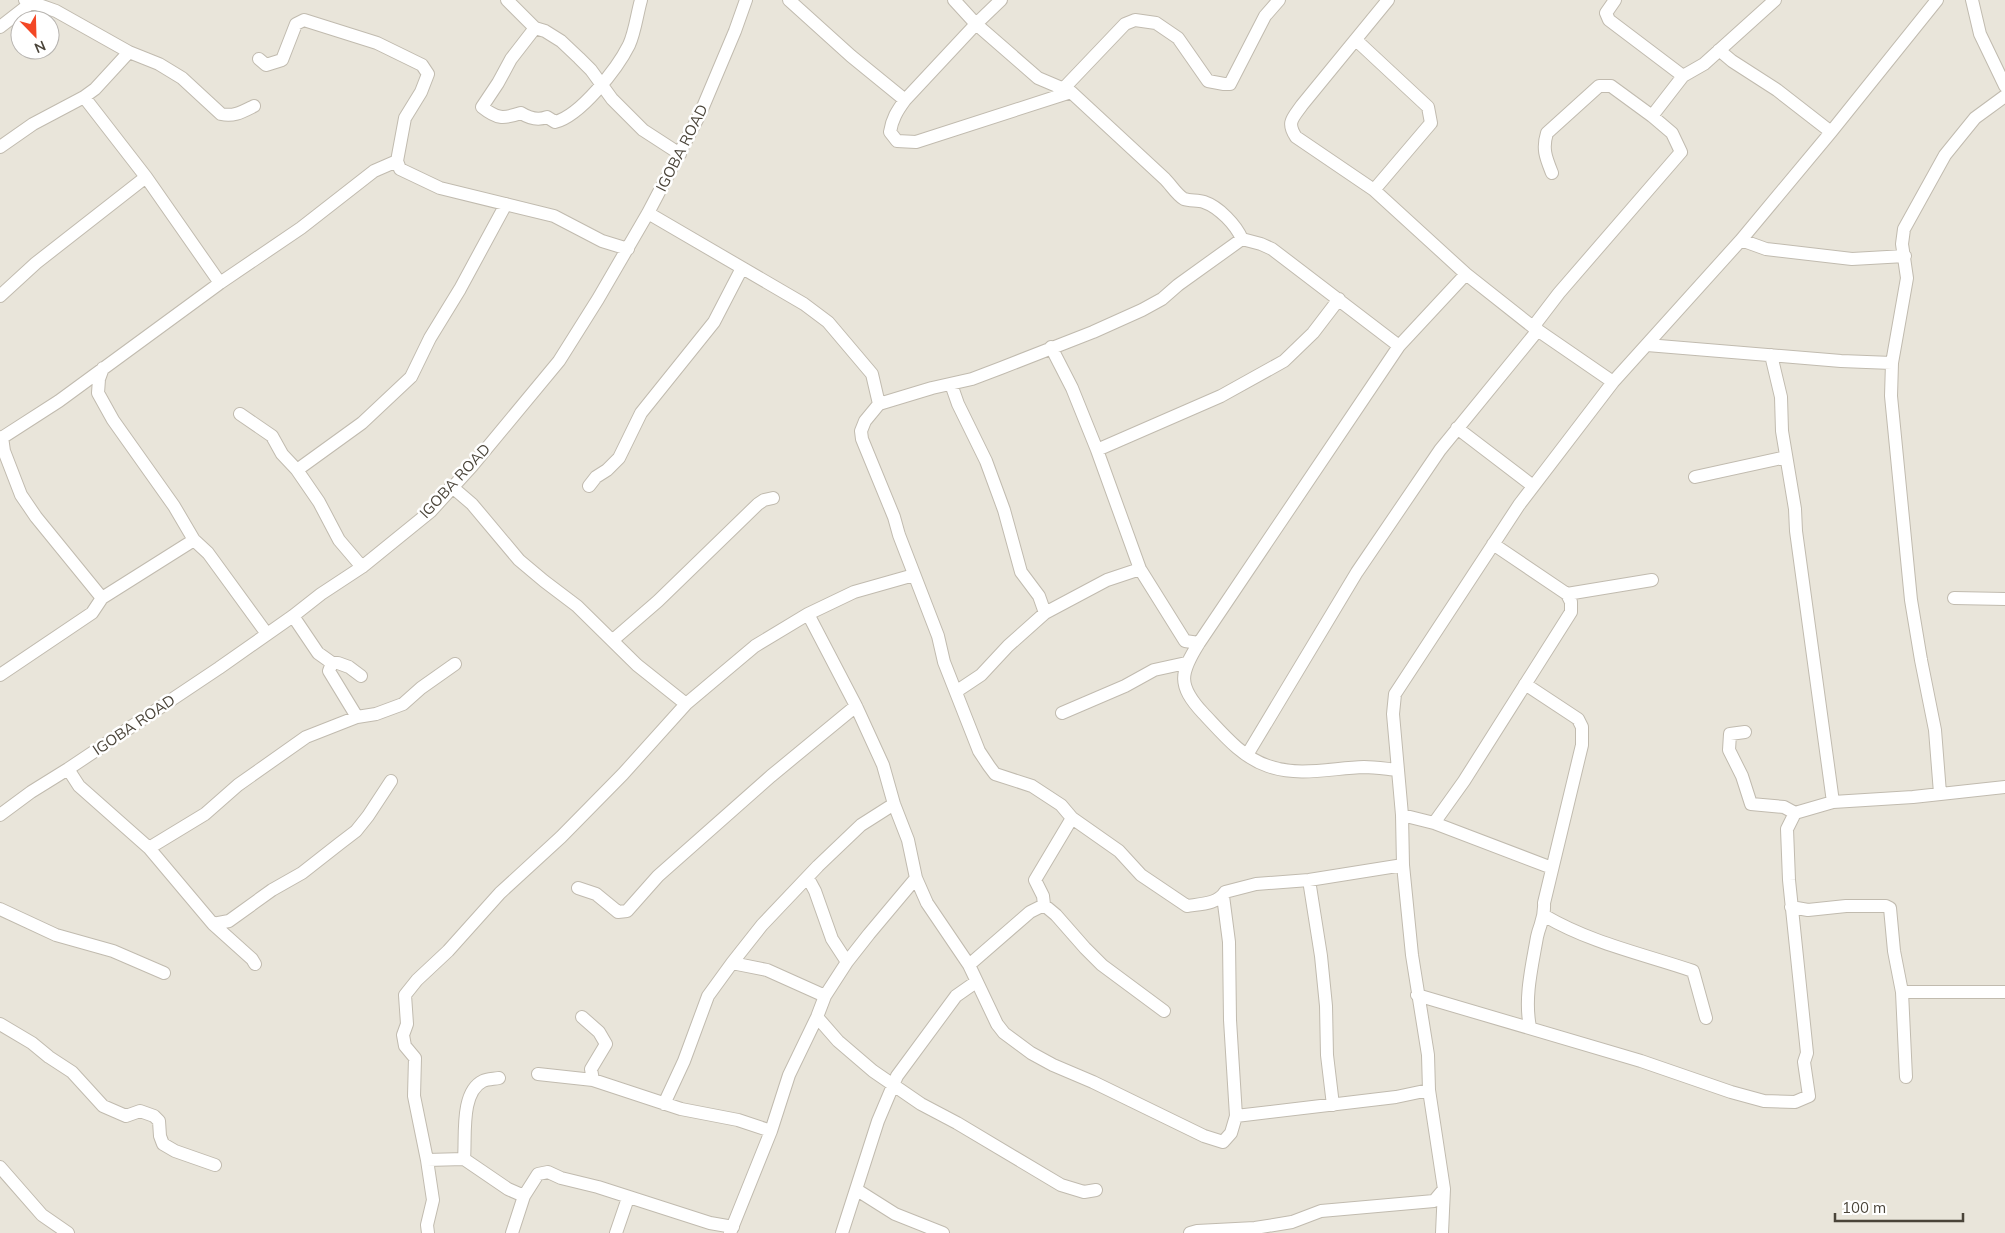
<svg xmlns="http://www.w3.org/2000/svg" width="2005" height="1233" font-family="Mulish,sans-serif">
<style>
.residential{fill:#e9e5da;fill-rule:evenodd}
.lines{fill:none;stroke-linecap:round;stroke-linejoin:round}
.minor-casing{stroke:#c1bbaf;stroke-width:14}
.minor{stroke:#fff;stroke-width:12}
.labels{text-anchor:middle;stroke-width:5;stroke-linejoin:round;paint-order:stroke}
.street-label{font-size:15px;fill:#4a4439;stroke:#fff}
</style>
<rect width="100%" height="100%" fill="#f5f3ec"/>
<path class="residential" d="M0,0H2005V1233H0ZM20,20H50V50H20Z"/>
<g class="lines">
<g class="minor-casing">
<path id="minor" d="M25,0L56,11L129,52L159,64L182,78L221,114C234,117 242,112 254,106
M507,0L535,28L545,31L561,41L579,58L591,70L612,99L643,130L680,154
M789,0L851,56L905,100
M954,0L976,24L905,100C897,111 892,119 890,132L897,141L916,142L1071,92
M1001,0L976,24L1038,78L1071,92L1165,179C1171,185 1177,195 1184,199C1190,201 1198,200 1204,202C1219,207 1236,225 1242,239
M1388,0L1302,105C1293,118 1286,122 1296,137L1374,190L1466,274L1533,327L1613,382
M1615,0L1606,13L1609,20L1683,76
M1972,0L1980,34L2005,86
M0,27L31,3
M535,28L511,59L498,83L482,107C497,119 503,119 521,113C529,118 537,121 547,117L555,122C580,116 617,69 629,45C635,32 637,14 641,0
M1356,40L1428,107L1431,123L1374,190
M1719,50L1732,61L1777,90L1831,132
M259,59L266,65L282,60L296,24L304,20L377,43L422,65L428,74L421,92L405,118L397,161L400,169L440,188L554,216L602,241L628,249
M1064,88L1125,24L1135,20L1156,23L1178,38L1208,81L1224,84H1230L1265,16L1279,0
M84,97L146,177L220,283
M1652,116L1683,76L1704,64L1775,0
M0,147L33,124L84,97L95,89L129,52
M648,213L804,304L828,322L872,374L879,404
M1741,240L1766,249L1852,259L1905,256
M0,296L36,263L146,177
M1533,327L1559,293L1681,152L1672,133L1652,116L1611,86H1599L1547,133C1542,149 1546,158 1552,173
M1647,345L1841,361L1892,363
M1399,346L1272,249L1261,244L1242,239L1178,285L1162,299L1142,310L1093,332L1001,368L972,379L932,388L879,404L865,421L861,431L862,439L894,517L899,535L938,636L944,662L979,751L989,766L995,774L1032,786L1061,805L1072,818L1119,851L1141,875L1187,906C1200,904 1218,904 1225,892L1256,884L1309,880L1403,865
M1051,347L1072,388L1097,450L1140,569L1185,641L1199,643
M1771,355L1781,397L1782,431L1795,509L1796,531L1833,802
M103,368L99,379L98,393L113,420L174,506L194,540L208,553L267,634
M951,384L958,404L986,461L1004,510L1021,572L1039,596L1045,613
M240,414L272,436L282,454L297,470L319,502L339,540L362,567
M1457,428L1533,486
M2,437L4,451L21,495L36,517L102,598
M0,439L59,401L220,283L301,228L374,171L397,161
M1097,450L1221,396L1284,361L1313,333L1339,299
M297,470L362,423L411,377L430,338L460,289L506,204
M1695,477L1786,457
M451,486L472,504L519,560L544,581L577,606L637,665L686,704
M589,486L596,477L607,470L619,458L641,413L714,322L742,268
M1567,594L1652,580
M1954,598L2005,599
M808,614L856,706L883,765L894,804L908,840L916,878L927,903L969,965L997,1024L1004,1033L1031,1053L1053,1065L1093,1082L1204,1136L1223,1142L1231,1133L1236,1116L1230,1020L1229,942L1223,896
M293,616L318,653L332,663H338L349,667L361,676
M613,640L658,601L758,504L764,500L773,498
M332,663L329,671L357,717
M0,675L92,613L102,598L194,540
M1525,684L1578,719L1582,727V745L1544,903C1545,919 1540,923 1537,937C1532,966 1524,998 1530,1027
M957,691L981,675L1008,646L1045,613L1107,580L1140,569
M1062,713L1125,686L1154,670L1186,663
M1745,732L1730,734L1729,750L1742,776L1751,804L1784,807L1795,813
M1247,755L1357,572L1440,450L1538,330
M68,769L79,786L149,848L213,924L252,959L255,964
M1398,770C1387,769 1375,767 1364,767C1332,768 1299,777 1268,766C1241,757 1222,733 1203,713C1177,685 1180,673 1199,643L1399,346L1466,274
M1940,793L1935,730L1921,660L1911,600L1891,396L1892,363L1907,278L1902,244L1904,229L1945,155L1975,118L2005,96
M0,815L31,792L68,769L219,668L293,616L321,594L362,567L431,511L472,466L559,361L598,299L648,213L700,114L735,31L746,0
M1402,815L1434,823L1552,868
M1434,823L1464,781L1571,612V602L1567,594L1493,544
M149,848L205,814L238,785L306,737L357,717L376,714L403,704L421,688L455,664
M808,878L815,891L832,939L847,962
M1309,880L1321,956L1326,1006L1327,1055L1333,1105
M578,888L596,894L618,912L627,911L658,876L771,776L856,706
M1044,905L1043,896L1035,880L1072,818
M1791,907L1808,910L1846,906H1886L1890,908L1894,951L1902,992L1906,1077
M0,909L56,935L113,951L164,973
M1545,916C1591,943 1643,954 1693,971L1706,1018
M213,924L229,921L272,890L302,873L339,844L356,831L368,816L391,781
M732,963L767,970L825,996
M969,965L1030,912L1044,905L1056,915L1085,948L1102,965L1164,1011
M1902,992H2005
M1417,995L1641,1061L1731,1092L1764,1101L1795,1102L1809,1096L1804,1062L1807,1053L1789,880L1787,829L1795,813L1833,802L1913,797L2005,787
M582,1017L599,1032L606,1044L591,1069L593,1080
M817,1017L838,1041L873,1071L921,1104L957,1123L1061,1185L1084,1192L1096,1190
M0,1024L32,1043L49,1057L72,1072L103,1106L126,1116L140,1111L154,1116L159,1121L160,1136L163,1144L175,1151L215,1165
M538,1074L593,1080L681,1109L738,1120L771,1131
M664,1104L684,1061L708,996L732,963L762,925L818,866L861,825L894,804
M1236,1116L1396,1097L1429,1090
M464,1159C466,1137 460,1092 483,1081C487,1079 494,1079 499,1078
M427,1160L464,1159L508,1189L524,1196
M0,1167L42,1215L68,1233
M857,1190L895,1214L943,1233
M428,1233L427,1225L433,1200L427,1160L414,1096L415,1058L405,1046L403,1035L407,1024L405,995L417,980L448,951L500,893L561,837L623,774L686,704L755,646L808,614L854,592L914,575
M512,1233L524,1196L538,1174L548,1172L561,1178L598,1187L710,1223L733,1227
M616,1233L628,1198
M730,1233L771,1131L789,1075L817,1017L825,996L847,962L869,934L916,878
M842,1233L878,1121L897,1076L956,996L976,982
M1190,1233L1197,1231L1255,1228L1292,1222L1321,1211L1434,1201L1444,1189
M1442,1233L1444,1189L1429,1090L1428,1055L1412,955L1403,865L1402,815L1393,714L1395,694L1519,505L1613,382L1741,240L1831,132L1937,0"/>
</g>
<use href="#minor" class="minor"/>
</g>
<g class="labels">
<g class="street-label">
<text transform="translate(682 148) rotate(-63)" y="5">IGOBA ROAD</text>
<text transform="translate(455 481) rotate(-47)" y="5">IGOBA ROAD</text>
<text transform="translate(134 725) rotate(-34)" y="5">IGOBA ROAD</text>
</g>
</g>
<g transform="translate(35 35) rotate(157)"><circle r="24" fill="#ffffff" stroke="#b7b4b0"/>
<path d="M0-4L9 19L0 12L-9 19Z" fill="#f34725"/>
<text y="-8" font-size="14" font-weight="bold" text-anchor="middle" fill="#4a4439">N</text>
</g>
<path d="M1835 1213v8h128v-8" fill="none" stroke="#4a4439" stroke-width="2.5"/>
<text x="1842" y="1213" font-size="15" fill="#4a4439" stroke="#ffffff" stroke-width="4" paint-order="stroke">100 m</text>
</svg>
